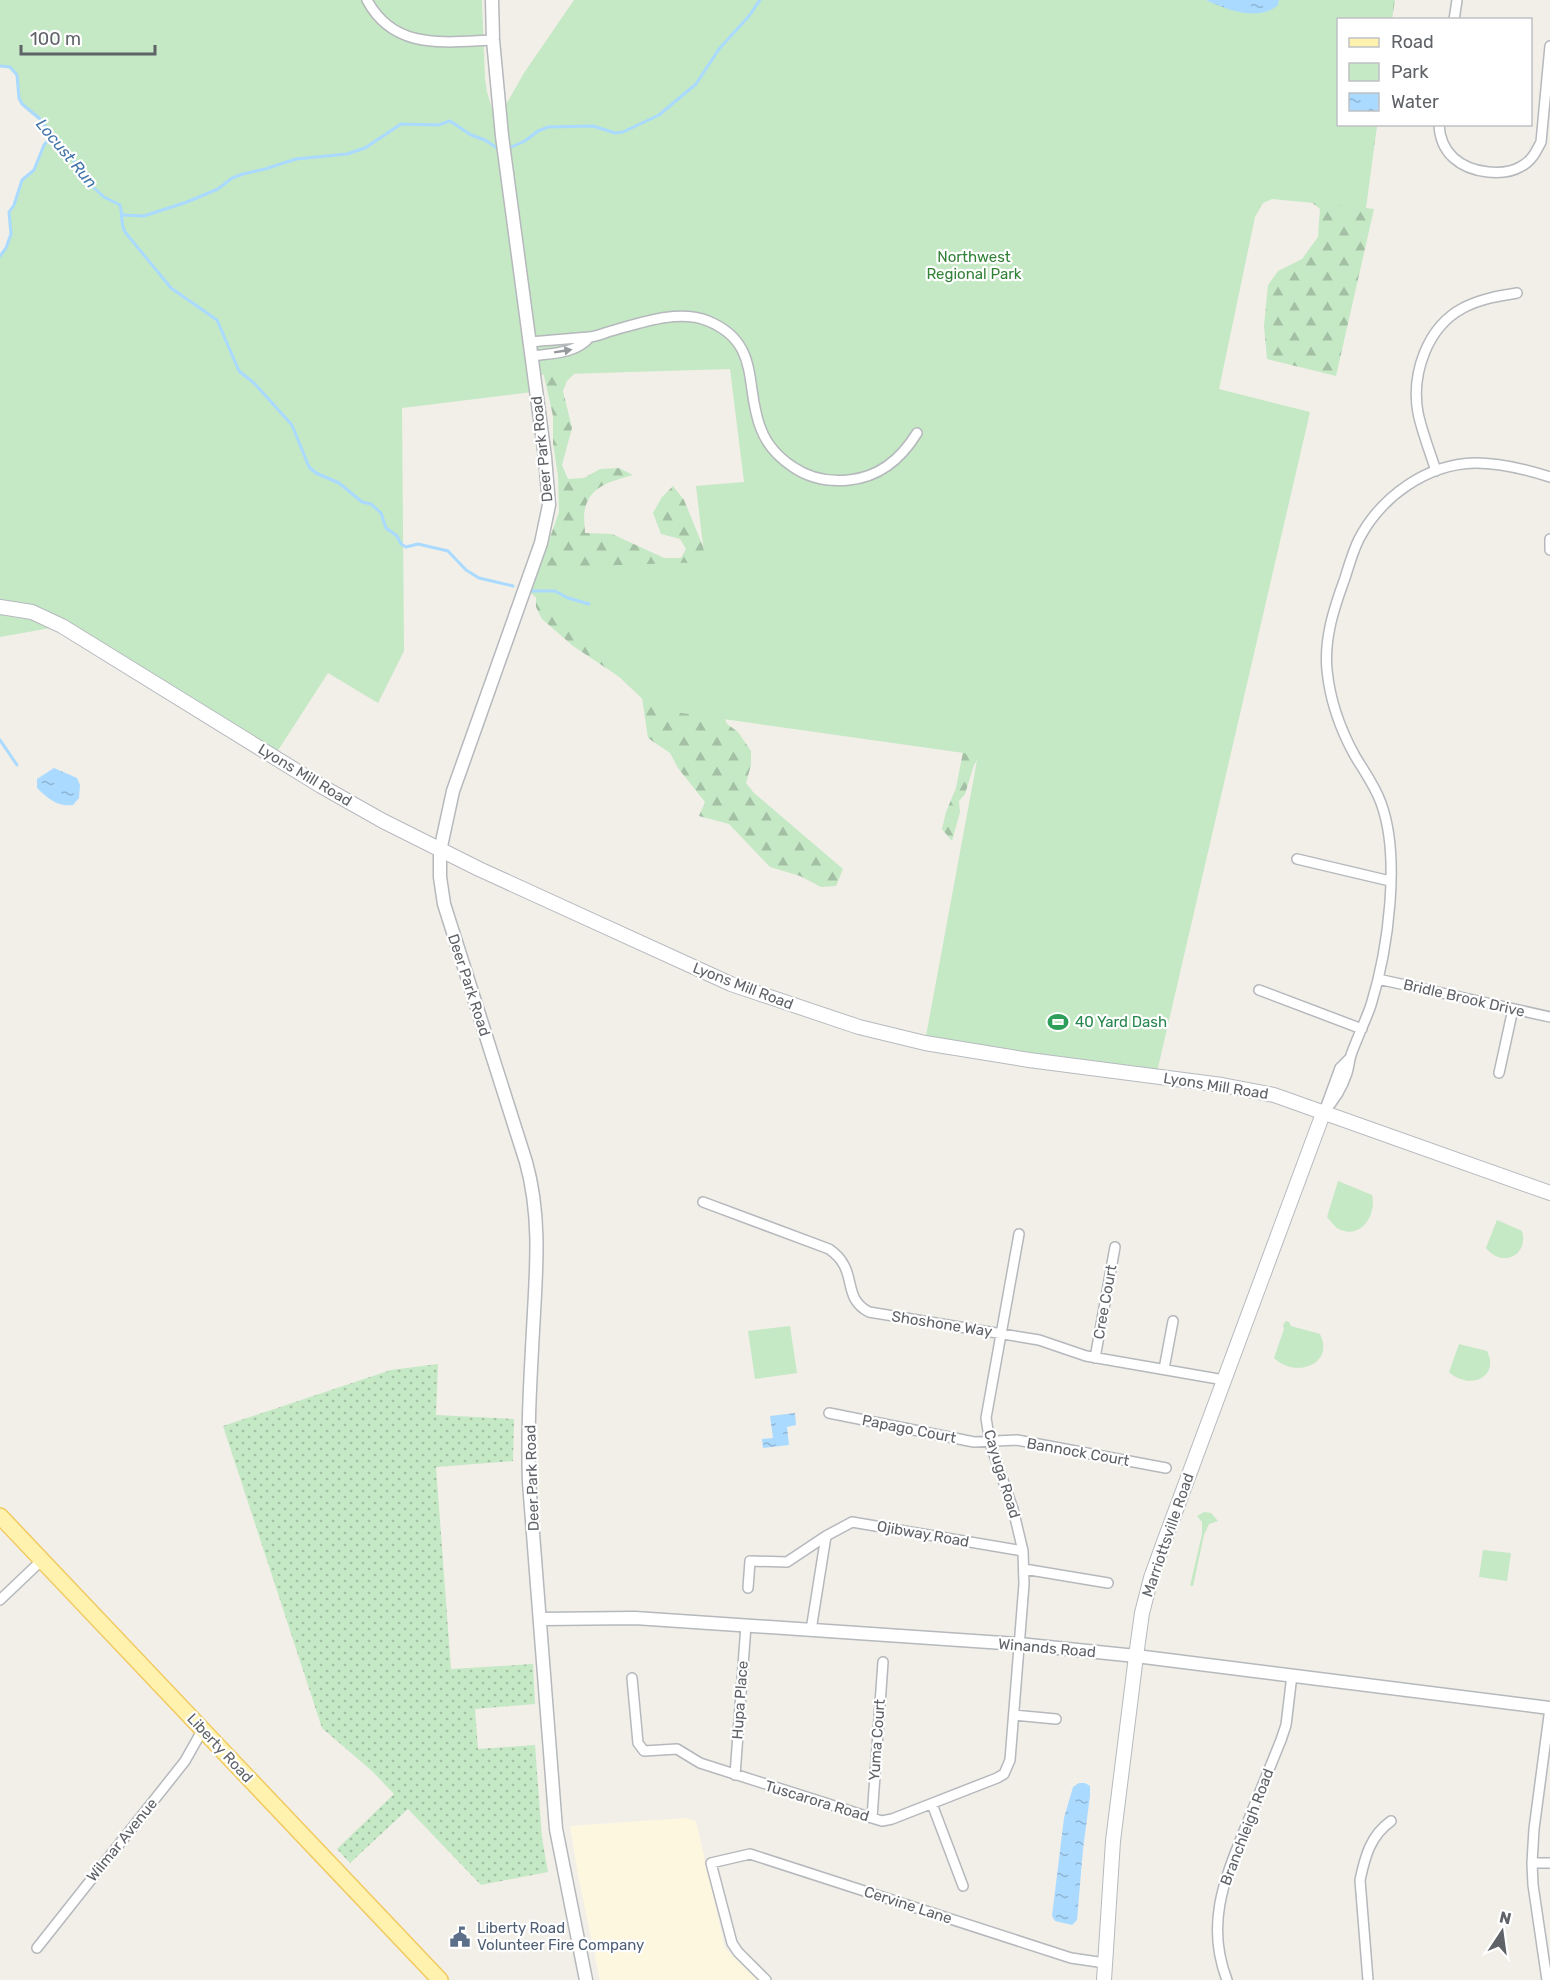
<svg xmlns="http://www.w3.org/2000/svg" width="1550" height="1980" font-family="Rubik,sans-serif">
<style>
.commercial{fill:#fef7e0}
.grass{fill:url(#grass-dots)}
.forest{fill:url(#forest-firs)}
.green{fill:#c5e8c5}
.water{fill:url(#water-ripples)}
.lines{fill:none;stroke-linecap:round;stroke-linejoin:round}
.stream{stroke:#aadaff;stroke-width:3}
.minor-casing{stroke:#b5b8bc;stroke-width:12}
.tertiary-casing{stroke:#b5b8bc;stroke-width:15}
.secondary-casing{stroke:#b6babf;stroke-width:16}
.primary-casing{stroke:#f2c960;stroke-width:18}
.minor{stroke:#fff;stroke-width:9}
.tertiary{stroke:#fff;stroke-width:12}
.secondary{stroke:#fff;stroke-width:14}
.primary{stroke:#fff2af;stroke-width:15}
.oneway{fill:#979a9d}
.labels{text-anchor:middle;stroke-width:4.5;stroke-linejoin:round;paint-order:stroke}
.park-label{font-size:15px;fill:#348238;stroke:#fff}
.street-label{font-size:15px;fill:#5f6368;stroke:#fff}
.leisure-label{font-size:15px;fill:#27864d;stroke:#fff;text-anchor:start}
.service-label{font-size:15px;fill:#4e5e75;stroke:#fff;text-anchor:start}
.water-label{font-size:16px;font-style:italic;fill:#4174aa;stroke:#fff}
</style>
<defs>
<pattern id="grass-dots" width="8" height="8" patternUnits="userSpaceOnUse" patternTransform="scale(1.5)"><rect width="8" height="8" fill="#c5e8c5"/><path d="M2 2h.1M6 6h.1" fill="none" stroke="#a3c0a4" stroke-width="1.8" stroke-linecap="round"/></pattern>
<pattern id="forest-firs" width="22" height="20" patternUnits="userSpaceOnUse" patternTransform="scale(1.5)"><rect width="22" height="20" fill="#c5e8c5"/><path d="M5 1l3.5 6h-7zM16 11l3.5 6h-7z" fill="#a3c0a4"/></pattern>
<pattern id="water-ripples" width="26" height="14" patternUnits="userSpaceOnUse" patternTransform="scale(1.5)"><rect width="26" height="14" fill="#aadaff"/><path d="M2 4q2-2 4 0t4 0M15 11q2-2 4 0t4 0" fill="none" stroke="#8eb4d2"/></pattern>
</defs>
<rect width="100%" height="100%" fill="#f1efe8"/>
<path class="commercial" d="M686,1818L696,1821L725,1948L757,1980H600L578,1875L570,1826Z"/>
<path class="grass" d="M438,1364L436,1415L514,1419L513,1461L436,1467L451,1669L533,1664L535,1704L475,1709L478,1749L535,1745L542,1838L548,1872L481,1885L408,1809L350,1863L337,1849L394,1794L372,1771L322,1728L223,1426L391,1370Z"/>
<path class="forest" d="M1310,0H1395L1392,19L1338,20V124L1377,125L1366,208L1374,209L1336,376L1267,359L1264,326L1268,285L1278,271L1302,259L1318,237L1320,209L1292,186Z
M542,367L579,369L567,381L563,391L572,428L562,465L568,479L584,478L600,469L619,468L633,475C613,481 590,485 585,509C583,516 585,526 585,533L612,534L664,558H681L686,549L680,539L661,534L653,513L662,497L673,486L684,500L704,549L986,746L974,765L965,794L959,801L960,812L952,841L942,829L946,812L956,788L963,752L720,707L727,724L738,732L751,751V765L746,783L754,793L843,869L836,886L821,887L800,876L770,867L729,824L699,816L705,802L678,768L670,753L648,738L642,698L621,678L573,646L542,619L536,607V587L541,563L559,512L558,476L553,443V416Z"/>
<path class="green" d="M0,0H482L485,79L487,92L496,122L524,73L574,0H1394L1392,19L1338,20V124L1377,125L1365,208L1272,199L1263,203L1255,217L1219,389L1310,412L1157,1072L1110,1067L926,1036L978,755L653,709L528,590L536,568L705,562L696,486L744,482L730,369L531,375L532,392L402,408L404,651L378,703L328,673L277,752L74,629L0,602V256L6,248L11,234L9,212L14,205L22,180L34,170L44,145L50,137C42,116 31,118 22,104C14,92 23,82 10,67L0,66Z
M0,612L15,613L56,627L0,637Z
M1338,1181L1372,1195C1377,1217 1359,1241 1337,1228C1334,1226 1330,1220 1327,1217Z
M1497,1220L1522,1231C1529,1256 1502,1268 1486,1248Z
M1286,1321L1289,1322L1291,1326L1320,1334C1335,1364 1296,1379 1274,1358L1284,1329L1283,1325Z
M790,1326L797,1373L755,1379L748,1331Z
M1459,1344L1487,1351C1500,1377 1470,1391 1449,1372Z
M1204,1512L1211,1513L1218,1521L1209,1524L1204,1535L1193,1586H1190L1202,1534V1522L1197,1516Z
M1483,1550L1511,1553L1507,1581L1479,1577Z"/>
<path class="water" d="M1206,0H1279L1278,5C1259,22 1227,10 1206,0Z
M54,768L77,778L80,785L79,798L73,805C58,807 48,799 37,788V779Z
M795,1413L796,1425L787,1427L789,1445L763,1448L762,1439L773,1438L770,1416Z
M1079,1783H1085L1090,1786V1796L1083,1849L1077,1920L1072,1925L1055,1921L1052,1916L1064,1818L1073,1787Z"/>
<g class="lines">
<path class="stream" d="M0,66L10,67L17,75L19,98L22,104L39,118L46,127L50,137L85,172L93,187L104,197L120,205C123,215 120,223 125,232L171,288L217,320L239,371L254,383L292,425L309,467L316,473L339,483L362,502L371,504L381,513L386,528L397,536L401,544L406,547L418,544L448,551L466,570L479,578L513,586
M509,148L525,141L538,131L548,127L593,126L615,133L623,132L659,115L696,84L719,49L749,16L760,0
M123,215L144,216L187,202L218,189L232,178L243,174L265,169L296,159L347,154L365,148L401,124L438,125L450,121L471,135L485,140L497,148
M0,256L6,248L11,234L9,212L14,205L22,180L34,170L44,145L50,138
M532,591H555L568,598L589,604
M0,740L17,765"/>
<g class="minor-casing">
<path id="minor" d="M367,0C394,51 445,42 493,40
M1454,20L1457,0
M1439,124C1440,153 1460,169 1488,172C1499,173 1510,173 1520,167C1531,162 1536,152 1541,142L1550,46
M530,342C550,340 569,339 589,337C596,337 604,333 611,331C640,323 678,309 708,321C762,343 744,388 761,429C767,445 778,457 793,467C809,478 829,482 849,480C880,477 901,459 917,433
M532,356C553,353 575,354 590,337
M1436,471C1430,452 1422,432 1418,413C1411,374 1427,327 1463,308C1480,299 1498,296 1517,293
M1550,539V550
M1297,859L1390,881
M1378,979L1550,1017
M1259,990L1362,1029
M1499,1073L1513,1009
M1325,1109L1340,1068L1350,1058
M1324,1111C1335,1100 1342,1088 1347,1073C1349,1067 1349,1061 1351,1055C1357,1038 1365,1022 1371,1005C1388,950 1401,857 1381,803C1375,786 1364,771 1355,756C1340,729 1330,701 1327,670C1324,638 1334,608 1345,578C1349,565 1353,551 1359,539C1381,497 1426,464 1475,463C1501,463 1525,469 1550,477
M703,1202L829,1249C860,1270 840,1297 869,1312L1039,1340L1086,1356L1224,1380
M1095,1358L1115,1247
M1164,1369L1173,1321
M829,1413L974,1442L1017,1440L1166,1468
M1024,1569L1108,1583
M748,1588L750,1561L787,1562L826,1536L852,1522L1023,1551
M0,1600L42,1560
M811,1630L826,1536
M632,1678L638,1743L644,1751L677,1749L700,1763L872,1818L882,1821L892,1819L997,1778L1004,1774L1010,1760L1024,1584L1023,1551L1013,1509L990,1443L986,1418L1019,1234
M1014,1715L1056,1719
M735,1775L746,1625
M932,1804L963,1886
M872,1818L883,1662
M1532,1863H1550
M37,1948L185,1761L203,1729
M766,1980L738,1952L732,1943L711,1863L750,1854L1071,1958L1105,1963
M1227,1980C1205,1923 1225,1878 1246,1826C1258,1797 1269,1769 1281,1740L1286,1725L1292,1675
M1368,1980L1360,1880C1365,1857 1370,1836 1391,1821
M1547,1980L1533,1885L1532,1863L1534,1829L1550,1708"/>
</g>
<g class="tertiary-casing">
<path id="tertiary" d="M492,0L493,40L502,136L545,457L549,505L541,543L453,791L440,851V877L444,904L526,1162C540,1212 537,1261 534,1312C531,1369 527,1426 529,1482L556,1829L586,1980
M541,1619L635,1618L1019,1644L1136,1656L1550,1708"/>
</g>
<g class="secondary-casing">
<path id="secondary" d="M0,607L32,612L62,626L321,786L383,821L479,869L731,984L859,1027L925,1043L1029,1060L1222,1085L1274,1095L1550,1193
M1104,1980L1113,1841L1136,1656L1142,1613L1151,1578L1164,1542L1324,1111"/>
</g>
<g class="primary-casing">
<path id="primary" d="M0,1516L440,1980"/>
</g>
<use href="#minor" class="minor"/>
<use href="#tertiary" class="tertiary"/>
<use href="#secondary" class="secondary"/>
<use href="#primary" class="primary"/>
</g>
<defs><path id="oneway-solid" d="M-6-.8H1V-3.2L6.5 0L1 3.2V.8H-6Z" transform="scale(1.5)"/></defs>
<use class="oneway" href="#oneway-solid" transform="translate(563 351) rotate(-9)"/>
<defs>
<g id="stadium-bare" transform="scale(1.62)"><path d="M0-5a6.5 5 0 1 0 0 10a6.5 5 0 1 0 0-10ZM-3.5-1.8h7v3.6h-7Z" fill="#2e9e5b" stroke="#fff" stroke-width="2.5" paint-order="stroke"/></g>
<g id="civic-bare" transform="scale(1.62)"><path d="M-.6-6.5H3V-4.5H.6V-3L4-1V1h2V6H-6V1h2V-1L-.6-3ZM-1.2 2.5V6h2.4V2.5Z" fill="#5c6f8a" stroke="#fff" stroke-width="2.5" paint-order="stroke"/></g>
</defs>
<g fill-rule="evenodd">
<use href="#stadium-bare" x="1058" y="1022"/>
<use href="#civic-bare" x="460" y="1937"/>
</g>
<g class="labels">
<g class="park-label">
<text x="974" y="262">Northwest<tspan x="974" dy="17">Regional Park</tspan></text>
</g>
<g class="street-label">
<text transform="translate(542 449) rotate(-96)" y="5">Deer Park Road</text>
<text transform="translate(305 775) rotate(31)" y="5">Lyons Mill Road</text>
<text transform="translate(469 985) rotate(72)" y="5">Deer Park Road</text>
<text transform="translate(743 986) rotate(21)" y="5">Lyons Mill Road</text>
<text transform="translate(1464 998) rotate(13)" y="5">Bridle Brook Drive</text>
<text transform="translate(1216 1086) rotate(9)" y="5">Lyons Mill Road</text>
<text transform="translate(1105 1302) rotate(-80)" y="5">Cree Court</text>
<text transform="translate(942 1324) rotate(9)" y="5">Shoshone Way</text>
<text transform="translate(909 1429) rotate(11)" y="5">Papago Court</text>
<text transform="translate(1078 1452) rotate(10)" y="5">Bannock Court</text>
<text transform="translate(1002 1474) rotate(73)" y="5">Cayuga Road</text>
<text transform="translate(532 1478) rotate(-92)" y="5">Deer Park Road</text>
<text transform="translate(923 1534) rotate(10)" y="5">Ojibway Road</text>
<text transform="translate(1168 1535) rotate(-71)" y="5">Marriottsville Road</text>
<text transform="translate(1047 1648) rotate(5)" y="5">Winands Road</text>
<text transform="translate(740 1700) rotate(-86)" y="5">Hupa Place</text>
<text transform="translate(877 1740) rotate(-86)" y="5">Yuma Court</text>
<text transform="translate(220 1748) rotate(47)" y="5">Liberty Road</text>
<text transform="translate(817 1801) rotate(17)" y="5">Tuscarora Road</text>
<text transform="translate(1247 1827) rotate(-69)" y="5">Branchleigh Road</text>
<text transform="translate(122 1840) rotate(-51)" y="5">Wilmar Avenue</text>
<text transform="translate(908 1905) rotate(18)" y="5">Cervine Lane</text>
</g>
<g class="leisure-label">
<text x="1075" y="1027">40 Yard Dash</text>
</g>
<g class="service-label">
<text x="477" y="1933">Liberty Road<tspan x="477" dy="17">Volunteer Fire Company</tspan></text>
</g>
<g class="water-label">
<text transform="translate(67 153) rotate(50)" y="6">Locust Run</text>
</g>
</g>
<rect x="1337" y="18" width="195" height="108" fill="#ffffff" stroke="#bfc1c3" stroke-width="1.5"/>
<rect x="1349" y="38" width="30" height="9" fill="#fff2af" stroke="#bfc1c3" stroke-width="1.5"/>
<text x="1391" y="48" font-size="18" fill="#5f6368">Road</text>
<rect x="1349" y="63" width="30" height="18" fill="#c5e8c5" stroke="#bfc1c3" stroke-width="1.5"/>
<text x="1391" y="78" font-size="18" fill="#5f6368">Park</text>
<rect x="1349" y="93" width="30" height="18" fill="url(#water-ripples)" stroke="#bfc1c3" stroke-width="1.5"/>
<text x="1391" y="108" font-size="18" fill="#5f6368">Water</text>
<g transform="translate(1502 1932) rotate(13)" stroke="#ffffff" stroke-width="4.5" paint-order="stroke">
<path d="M0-4.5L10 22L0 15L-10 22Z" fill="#5f6368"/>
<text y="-9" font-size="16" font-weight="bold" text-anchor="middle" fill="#5f6368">N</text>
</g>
<path d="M21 45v9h134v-9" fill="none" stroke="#5f6368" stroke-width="3"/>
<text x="30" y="45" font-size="18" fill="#5f6368" stroke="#ffffff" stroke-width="4.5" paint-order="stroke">100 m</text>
</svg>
